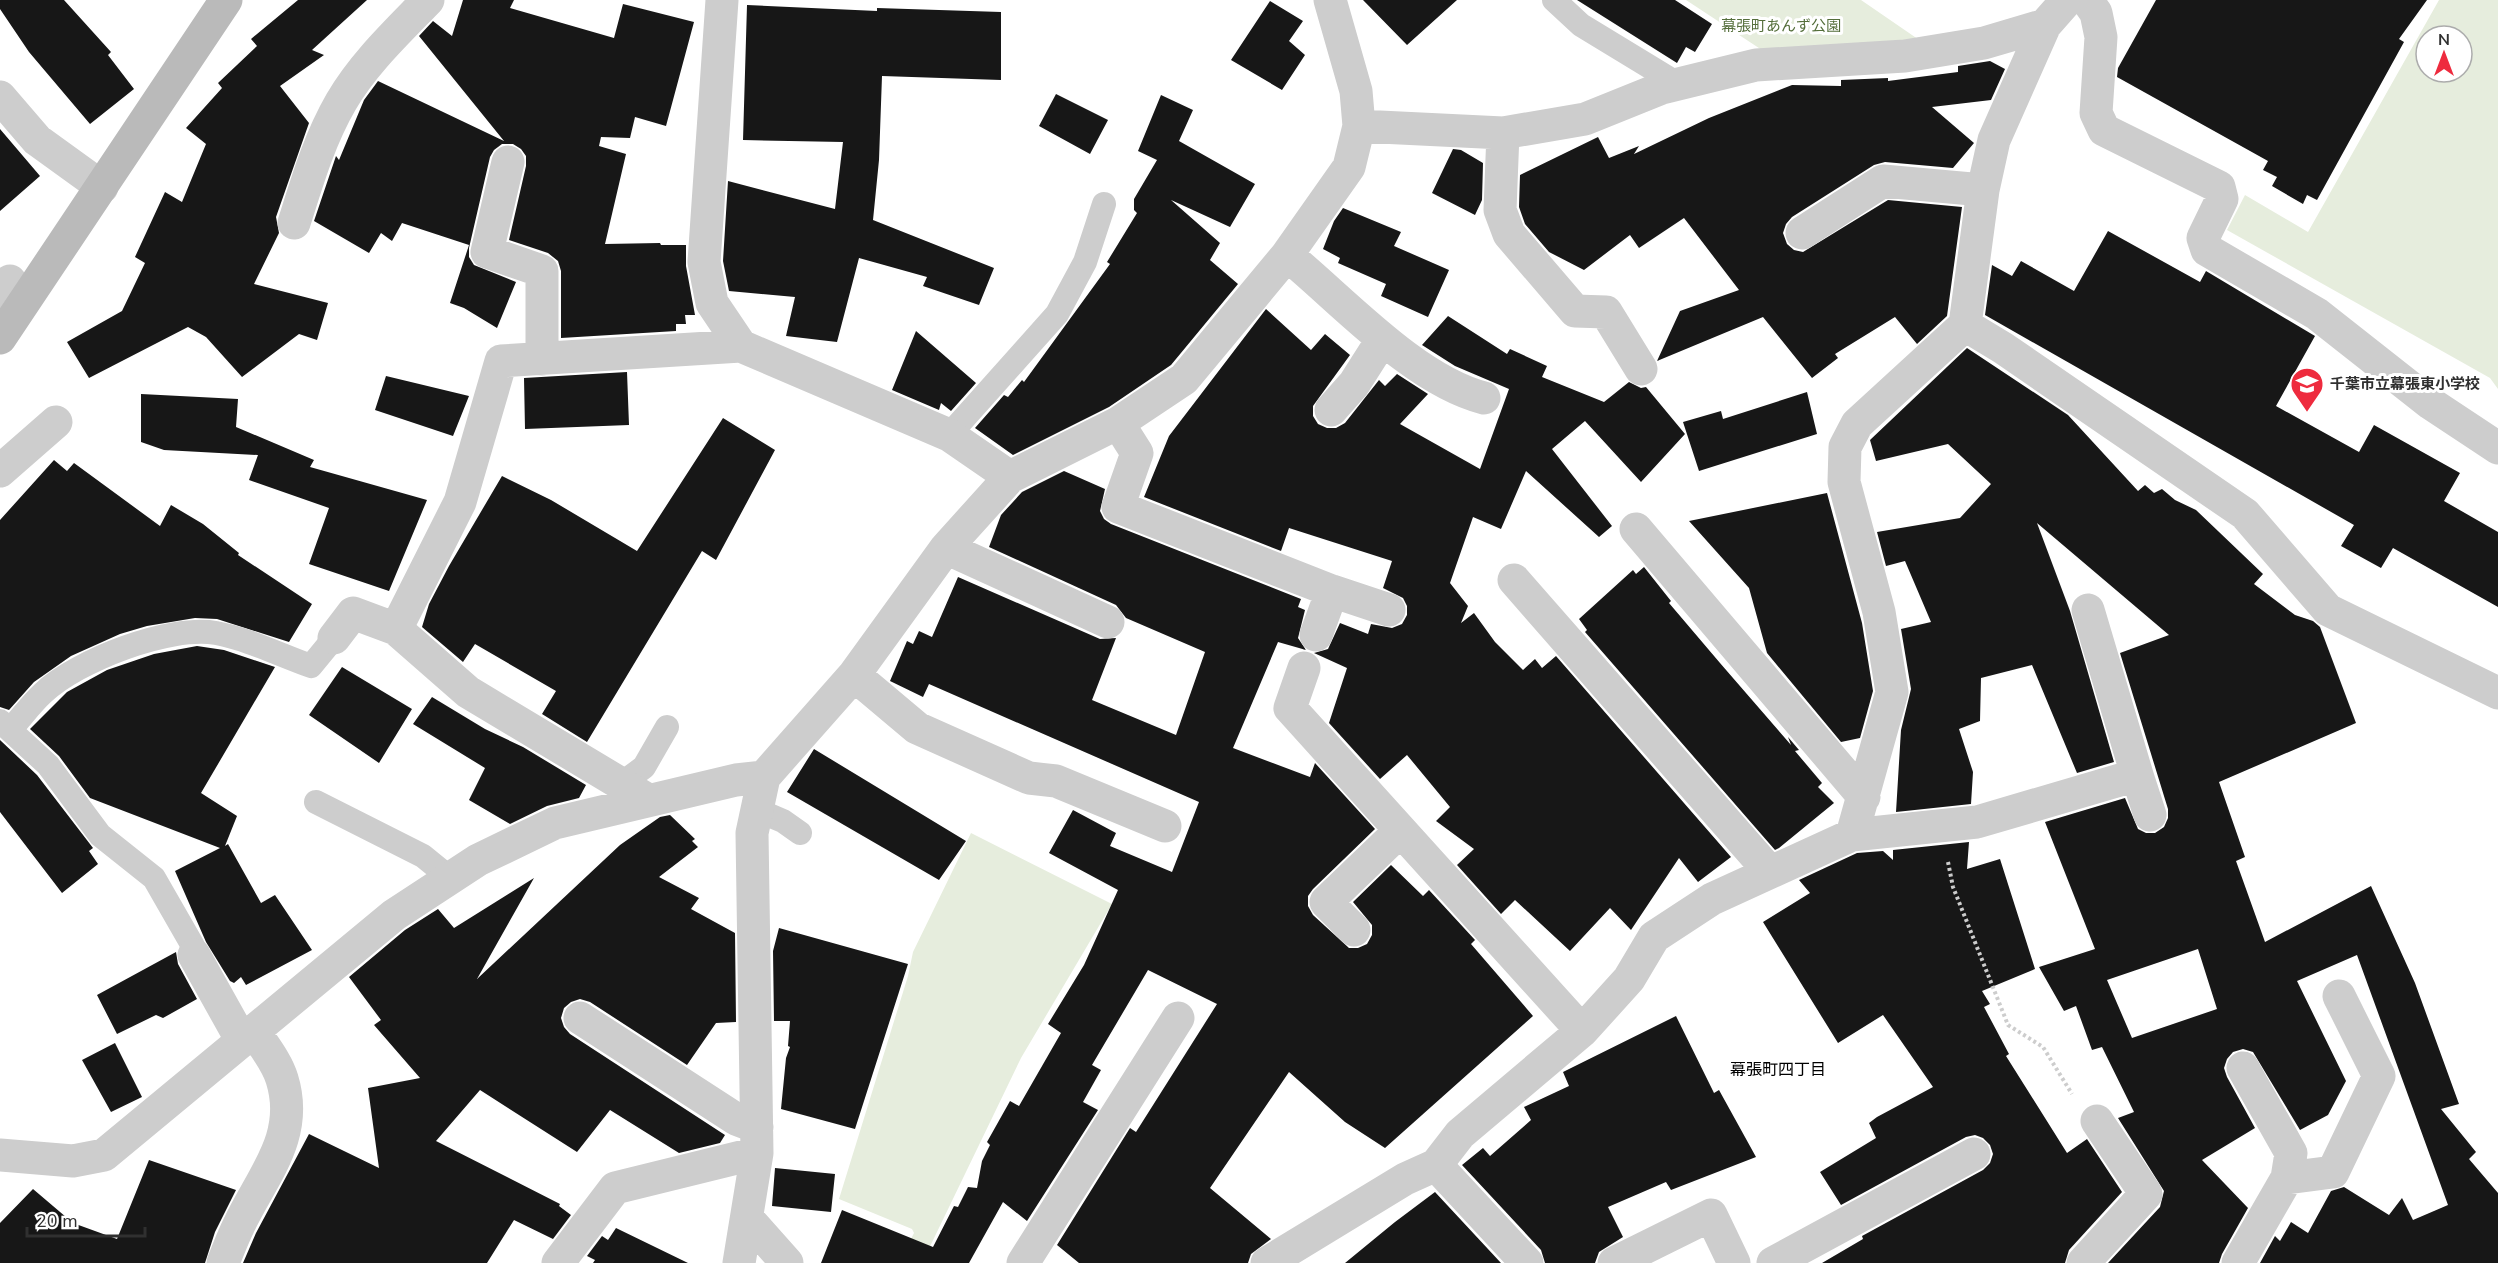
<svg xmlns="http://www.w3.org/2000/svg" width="2498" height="1263" font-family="'Nunito Sans','Noto Sans JP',sans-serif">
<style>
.green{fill:#e6eddd;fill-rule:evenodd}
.building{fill:#171717;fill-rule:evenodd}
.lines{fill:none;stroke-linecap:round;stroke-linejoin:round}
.path{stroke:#cdcdcd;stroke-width:4;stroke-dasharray:3 3;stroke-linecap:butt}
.lane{stroke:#cdcdcd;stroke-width:24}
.street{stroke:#cdcdcd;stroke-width:33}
.secondary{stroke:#bababa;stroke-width:33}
.labels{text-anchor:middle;stroke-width:6;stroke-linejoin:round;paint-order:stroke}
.park-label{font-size:15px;fill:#546e3a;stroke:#fff}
.poi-label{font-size:15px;font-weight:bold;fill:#303030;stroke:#fff;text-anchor:start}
.neighbourhood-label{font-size:16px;fill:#000;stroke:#fff}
</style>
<rect width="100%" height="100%" fill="#fff"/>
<path class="green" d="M1686,0H1861L1928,46L1768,54Z
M2439,0H2498V389L2490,378L2227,230L2245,195L2308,232ZM2426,36H2462V72H2426Z
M971,833L1112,904L1021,1058L922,1263H899L914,1233L912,1229L839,1199L908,976L913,952Z"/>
<path class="building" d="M0,0H64L111,52L108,55L134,89L90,124L29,52L0,9Z
M298,0H367L312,50L324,55L280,86L309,123L276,217L279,233L254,284L328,303L317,340L299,334L242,377L206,337L188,327L89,378L67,342L122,311L145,263L135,257L165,192L182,202L206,144L186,128L222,88L218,83L257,46L251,39Z
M463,0H514L510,8L614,38L623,4L694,22L666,126L635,117L630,138L601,137L599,146L626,154L605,244L660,243L661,245H686V266L695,315H685L686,324H676V331L561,338V271L558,261L548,253L509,240L526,166V156L521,149L513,144H502L494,150L490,157L469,248V257L474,265L516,282L497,328L464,308L450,303L469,245L402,223L392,241L381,233L369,253L314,221L336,156L339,160L364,100L378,81L504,141L419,36L433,21L452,36Z
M1363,0H1457L1407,45Z
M1577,0H1675L1712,24L1695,52L1686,47L1677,63Z
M2156,0H2427L2399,39L2404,42L2317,200L2307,195L2303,204L2272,186L2277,177L2263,170L2268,161L2117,77L2118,68Z
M1270,1L1303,21L1289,41L1305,55L1282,90L1231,60Z
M747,5L877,11V8L1001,12V80L882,76L879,160L873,220L994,268L979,305L923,286L927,277L859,258L837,342L786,336L795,297L729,291L723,261L728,181L835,209L843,142L743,140Z
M1990,61L2005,69L1991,100L1932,107L1974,143L1953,168L1885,162L1874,165L1792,217L1786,224L1783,233L1787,244L1794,250L1803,252L1888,200L1962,207L1947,316L1917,344L1895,317L1835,354L1838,358L1812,378L1763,317L1657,361L1680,311L1739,290L1684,218L1639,248L1630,235L1584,270L1549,252L1525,224L1519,207L1520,175L1598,137L1609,158L1639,146L1634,154L1709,118L1792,85L1841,86V80L1888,78V81L1958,72V66Z
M1056,94L1108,120L1090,154L1039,126Z
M1161,95L1193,110L1179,141L1255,184L1230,227L1171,200L1220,243L1210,260L1238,284L1171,365L1109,407L1013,455L975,428L1004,395L1008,397L1022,380L1024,382L1110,264L1107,262L1137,213L1134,210V199L1157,160L1138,151Z
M0,129L40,176L0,211Z
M1453,149L1461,150L1483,163L1482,200L1475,215L1432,193Z
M1343,208L1401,232L1394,246L1449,270L1428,317L1381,296L1386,284L1338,263L1340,258L1323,249L1334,221Z
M2108,231L2200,282L2206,271L2315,336L2276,406L2359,452L2374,425L2460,473L2444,501L2498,532V607L2393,548L2381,568L2341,546L2354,525L1985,315L1992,265L2012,276L2021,261L2074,291Z
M1266,309L1311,350L1325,334L1350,355L1313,406V416L1318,424L1327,428H1336L1345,423L1379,380L1385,386L1397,374L1428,394L1400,424L1480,469L1509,389L1455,366L1422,345L1448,316L1507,354L1510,349L1547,366L1542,377L1604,402L1629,382L1641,388L1646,387L1685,434L1641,482L1585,421L1552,449L1612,526L1599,537L1526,471L1501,529L1473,517L1450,583L1468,606L1461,623L1474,613L1495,642L1523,670L1535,659L1542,668L1556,656L1731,857L1698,882L1679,858L1631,930L1610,908L1570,951L1515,900L1501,914L1457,865L1474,849L1436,821L1450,807L1407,755L1380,779L1329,723L1347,668L1314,653L1328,649L1340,623L1368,634L1371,624L1392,628L1402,624L1407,615V606L1403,598L1383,588L1392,561L1289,528L1281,551L1144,497L1169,436Z
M916,331L976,383L951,411L941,403L939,410L892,390Z
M1967,348L2068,415L2138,491L2145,485L2154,493L2162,489L2175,500L2196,510L2263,574L2254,584L2295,615L2313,621L2320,627L2356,723L2219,782L2245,857L2236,861L2265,942L2371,886L2415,983L2459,1104L2441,1109L2476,1152L2469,1159L2498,1193V1263H2260L2275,1236L2280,1241L2291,1222L2308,1233L2331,1191L2344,1187L2389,1215L2402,1198L2413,1220L2448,1205L2357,955L2297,981L2346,1081L2328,1115L2300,1130L2253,1052L2243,1049L2233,1052L2227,1059L2224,1068L2227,1077L2255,1128L2202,1160L2248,1208L2222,1254L2219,1263H2108L2160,1207L2164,1191L2118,1118L2134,1112L2102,1047L2092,1050L2076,1006L2064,1011L2039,967L2095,949L2045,822L2125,798L2138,829L2146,833H2155L2164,827L2168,818V809L2120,653L2169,635L2037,523L2070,611L2114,762L2077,773L2032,665L1981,678L1980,721L1959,729L1973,772L1971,804L1896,812L1901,730L1911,689L1901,629L1931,622L1905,561L1886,566L1877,532L1960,518L1991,484L1948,444L1876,461L1870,440ZM2198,949L2217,1009L2132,1038L2107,980Z
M627,372L629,425L525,429L524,378Z
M386,376L469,396L453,436L375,410Z
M1807,392L1817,434L1699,471L1683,422L1721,411L1723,419Z
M141,394L238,399L236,427L314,460L310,467L427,500L389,591L309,564L329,508L249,480L258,455L164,450L141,442Z
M723,418L775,450L716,560L702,551L587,742L542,714L556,691L475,644L463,662L422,627L429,604L449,566L502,476L551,500L637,551Z
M54,460L67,471L74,463L160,526L171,505L203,524L239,553L238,555L312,604L289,642L217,619L195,618L147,626L120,634L71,656L34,682L9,710L0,707V520Z
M1064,471L1105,489L1100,511L1104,519L1111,524L1301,599L1298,607L1305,610L1298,638L1306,650L1278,642L1233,748L1310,777L1315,763L1375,829L1313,889L1308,896V906L1313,915L1349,948H1358L1367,944L1372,935V925L1353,902L1391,865L1423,896L1429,890L1475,940L1471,944L1533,1016L1385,1148L1345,1122L1289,1072L1210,1188L1271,1239L1251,1254L1248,1263H1079L1057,1245L1130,1128L1136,1132L1217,1004L1148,970L1092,1065L1101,1070L1083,1102L1098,1110L1027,1221L1003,1202L969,1263H821L842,1210L933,1247L954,1206L958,1207L968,1187L977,1188L982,1161L990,1145L987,1142L1010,1101L1019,1106L1061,1033L1048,1024L1084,965L1118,890L1049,853L1073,810L1116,833L1110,846L1172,872L1199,802L929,684L923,697L890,681L907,641L913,644L919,631L932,637L958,577L1100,639L1116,638L1092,700L1176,735L1205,652L1126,618L1116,605L989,547L1001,515L1022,492Z
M1827,493L1862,623L1873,691L1860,738L1841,742L1767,653L1749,588L1689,521Z
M1644,567L1671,601L1669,603L1720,663L1791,745L1788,737L1799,750L1795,751L1822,783L1818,787L1834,803L1779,848L1775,850L1585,632L1587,630L1579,619L1633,570L1636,574Z
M197,646L224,650L275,667L201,793L237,816L225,846L228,844L261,903L275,895L312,950L246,985L241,977L234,983L230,981L206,942L175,871L220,848L90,798L59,756L30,729L67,692L107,670L154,654Z
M342,667L412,709L379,763L309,715Z
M432,697L485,729L523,747L586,785L579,798L547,806L510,824L469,800L485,768L413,724Z
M0,740L37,775L93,848L89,851L98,864L62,893L0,812Z
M814,749L966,841L939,880L787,792Z
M670,815L695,839L692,841L698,847L659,877L699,898L691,909L735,933L736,1022L716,1023L687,1065L590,1002L580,999L571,1002L564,1008L561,1018L564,1027L570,1034L725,1135L720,1143L679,1153L610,1110L577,1152L480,1090L436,1141L560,1204L559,1206L571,1215L553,1239L514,1220L487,1263H243L256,1233L309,1134L379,1168L368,1088L420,1078L374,1025L381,1020L349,977L405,930L438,909L454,928L534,878L477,979L620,845L660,817Z
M1969,842L1967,869L2000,859L2035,969L1982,991L1990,1004L1984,1007L2009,1054L2006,1056L2067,1153L2087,1139L2122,1192L2069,1250L2065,1263H1822L1863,1239L1862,1236L1983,1170L1990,1163L1993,1154L1990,1145L1983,1138L1975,1135L1966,1137L1841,1205L1820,1172L1876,1138L1869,1123L1877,1117L1933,1087L1883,1015L1838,1043L1763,922L1810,893L1799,880L1857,853L1883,851L1893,860V850Z
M779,928L908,964L855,1129L781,1109L786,1058L790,1047L788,1046L790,1021H774L773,951Z
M176,952L178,964L197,999L163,1018L156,1015L117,1034L97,995Z
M1676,1016L1714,1093L1719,1090L1756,1157L1671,1190L1666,1182L1608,1207L1623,1237L1599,1252L1595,1263H1545L1541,1250L1462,1165L1483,1148L1490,1156L1531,1120L1524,1107L1569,1086L1563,1072Z
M115,1043L142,1097L111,1112L82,1060Z
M149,1160L236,1190L215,1232L205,1263H0V1223L33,1189L73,1223L117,1239Z
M775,1168L835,1174L831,1212L772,1206Z
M1435,1192L1501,1263H1345L1395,1222Z
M616,1228L688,1263H593L595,1260L587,1256L602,1236L608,1240Z"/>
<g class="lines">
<path class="path" d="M1948,862L1953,887L2008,1025L2043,1047L2072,1094"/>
<path class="lane" d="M1554,0L1581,25L1678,84
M949,435L1057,314L1085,262L1104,204
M0,721L48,765L100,835L154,878L193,946L194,955
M10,730C21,718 31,704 43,693C78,660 169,625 216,633C248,639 280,655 311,666L334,638
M621,784L644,767L667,727
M316,802L423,856L450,878
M757,810L783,821L800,833"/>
<path class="street" d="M722,0L704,262L712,303L741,346
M2087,0L2096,13L2101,37L2096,113L2104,130L2219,187L2222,199L2203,238L2207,250L2317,314L2430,403L2498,448
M0,97L37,140L102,187
M1359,126L1503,133L1585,119L1662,88L1756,65L1905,56L1984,43L2045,25L2067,0
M1503,133L1500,210L1509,234L1575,311L1606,312L1641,369
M508,162L487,252L542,271V359
M294,223C307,182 319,140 341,102C363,64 397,32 428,0
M1802,233L1883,181L1983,190
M1287,255C1343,301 1414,380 1484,398
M0,296L10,281
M1965,325L2003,348L2245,514L2328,610L2498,693
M1331,410L1354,384L1382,340
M0,471L56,422
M1636,529L1864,797
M946,548L1108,622
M1514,580L1769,871
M1332,591L1389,610
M396,629L468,692L648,800
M1316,635L1332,591L1118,507L1137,453L1118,423L1184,379L1287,255L1349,167L1359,126L1356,91L1330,0
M334,638L353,613L396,629L460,502L501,361L741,346L949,435L1010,477L1118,423
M1304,668L1290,708L1582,1031
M854,675L917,728L1029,778L1056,781L1165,826
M2137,775L2150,815
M1852,835L1892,692L1879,612L1844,482L1845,447L1857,424L1965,325L1983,190L1994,140L2045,25
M1354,930L1326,902L1400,831
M194,955L242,1041
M580,1018L736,1119L757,1127
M2243,1068L2291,1153L2287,1178
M0,1155L73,1161L104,1155L394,915L478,860L555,823L736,780L764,777L854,675L946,548L1010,477
M1436,1165L1527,1263
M748,1219L787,1263
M223,1263C228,1250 233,1237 239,1225C262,1176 300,1137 282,1079C277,1062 263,1045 254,1031
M558,1263L615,1188L757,1153
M739,1263L757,1153L752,833L764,777
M1023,1263L1178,1018
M1267,1263L1405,1179L1436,1165L1460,1134L1582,1031L1629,979L1654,937L1712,899L1852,835L1977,822L2137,775L2088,610
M1614,1263L1711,1215L1734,1263
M1773,1263L1974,1154
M2083,1263L2146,1194L2097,1121
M2238,1263L2287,1178L2333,1172L2379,1076L2339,996"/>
<path class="secondary" d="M0,338L226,0"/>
</g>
<defs>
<g id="school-pin" transform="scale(1.725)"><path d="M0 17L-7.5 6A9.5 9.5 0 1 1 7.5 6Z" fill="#ee2b3e" stroke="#fff"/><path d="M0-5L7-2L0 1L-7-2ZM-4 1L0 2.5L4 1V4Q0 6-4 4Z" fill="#fff"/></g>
</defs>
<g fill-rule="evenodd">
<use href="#school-pin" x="2307" y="384"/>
</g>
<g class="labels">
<g class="park-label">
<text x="1781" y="31">幕張町あんず公園</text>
</g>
<g class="poi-label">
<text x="2330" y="389">千葉市立幕張東小学校</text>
</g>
<g class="neighbourhood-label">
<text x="1778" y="1075">幕張町四丁目</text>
</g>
</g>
<g transform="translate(2444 54)"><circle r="28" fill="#ffffff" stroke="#acacac" stroke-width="1.5"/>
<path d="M0-4.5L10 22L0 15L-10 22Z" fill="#ee2b3e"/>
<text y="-9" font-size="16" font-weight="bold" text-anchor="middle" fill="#303030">N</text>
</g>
<path d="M27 1227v9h118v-9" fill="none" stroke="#303030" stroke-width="3"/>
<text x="36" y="1227" font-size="18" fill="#303030" stroke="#ffffff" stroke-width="4.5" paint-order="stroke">20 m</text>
</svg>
